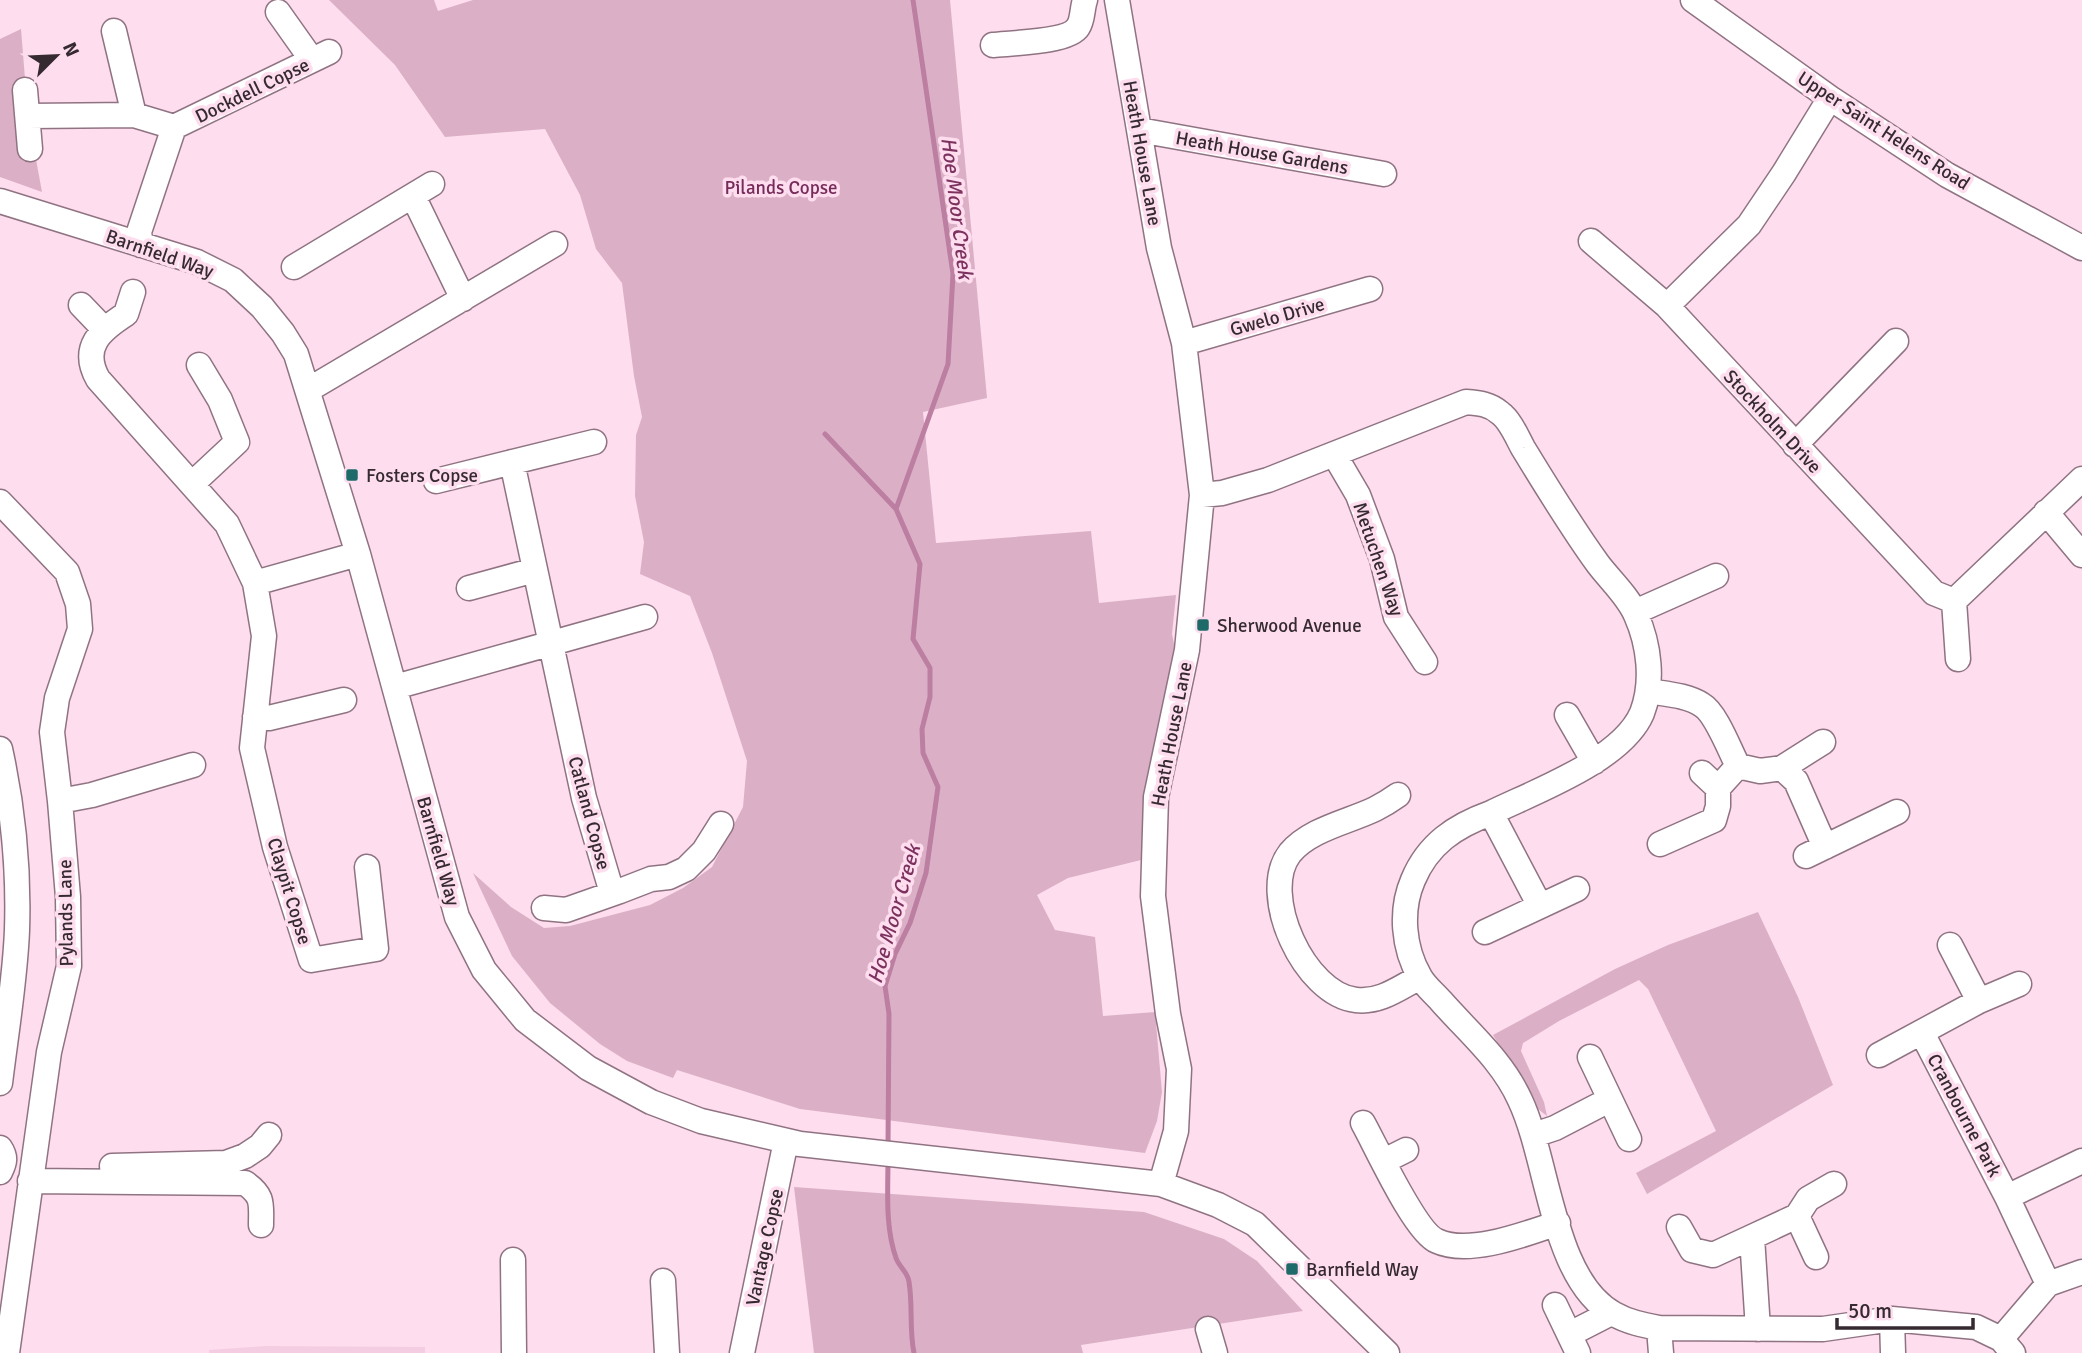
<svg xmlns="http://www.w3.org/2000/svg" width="2082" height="1353" font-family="Signika,sans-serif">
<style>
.built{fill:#f5cde2}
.green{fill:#dbb0c7}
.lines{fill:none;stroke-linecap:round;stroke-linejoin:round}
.stream{stroke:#bc7ea1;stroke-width:5}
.minor-casing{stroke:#907382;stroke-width:27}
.minor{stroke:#fff;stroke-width:24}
.poi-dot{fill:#1e6a68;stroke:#fdddee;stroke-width:2.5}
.labels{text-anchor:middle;stroke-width:7;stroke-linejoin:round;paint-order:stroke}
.street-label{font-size:19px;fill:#362a31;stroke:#fdddee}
.park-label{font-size:19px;fill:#762b5a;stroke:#fdddee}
.poi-label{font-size:19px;fill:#362a31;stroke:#fdddee;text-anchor:start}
.water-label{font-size:21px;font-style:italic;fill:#7c315f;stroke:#fdddee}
</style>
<rect width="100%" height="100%" fill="#fdddee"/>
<path class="built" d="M266,1346L425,1347V1353H209V1350Z"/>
<path class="green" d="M329,0H434L438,11L473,0H950L987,398L923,412L936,543L1091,531L1099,603L1176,595L1172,634L1175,649L1147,792L1141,860L1068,878L1037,895L1055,930L1095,937L1103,1016L1155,1012L1162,1092L1157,1121L1145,1153L800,1109L677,1070L673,1078L627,1061L600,1044L550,1003L512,956L473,873L511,907L544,928L570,926L650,905L683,888L712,867L743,807L747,761L712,653L690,596L640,574L644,542L635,496L636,435L642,417L634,376L622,283L596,249L580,195L545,129L445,137L395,65Z
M21,29L28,116L42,192L0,177V39Z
M1758,912L1798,997L1833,1085L1647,1194L1636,1173L1716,1131L1648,989L1639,980L1559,1021L1523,1043L1521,1051L1544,1102L1547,1116L1534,1106L1493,1035L1615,969L1668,945Z
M794,1187L1144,1212L1224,1239L1257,1261L1303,1311L1081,1345L1083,1353H814Z"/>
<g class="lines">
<path class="stream" d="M825,434L896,509
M888,1146L889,1014L885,986L895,954L910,923L926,873L938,787L923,753L922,729L930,697V668L913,639L920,564L896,509L948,364L953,274L913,0
M888,1159C888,1191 885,1227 896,1258C899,1267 908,1272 909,1282C913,1306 909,1329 914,1353"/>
<g class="minor-casing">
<path id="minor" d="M1117,0L1159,248L1184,343L1202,495L1187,650L1156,797L1153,896L1168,1014L1179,1069L1176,1131L1161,1184
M1693,0L1830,98L1947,175L2082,248
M278,12L312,60
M114,31L134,115
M993,45C1011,43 1069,42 1078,27C1083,20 1082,8 1085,0
M25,90L30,149
M28,116L134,115L174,127L329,52
M1139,130L1384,174
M413,196L463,299
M0,201L197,262L233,280L262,307L283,333L296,354L358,554L457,917L484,970L525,1020L588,1068L651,1102L701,1121L800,1144L1161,1184L1218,1205L1255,1224L1387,1353
M1591,241L1667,306L1934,593L1954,601
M141,245L139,232L174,127
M294,267L432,184
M133,292L126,314C101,330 80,347 98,379L227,524L255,583L264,636L252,748L275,847L311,960L376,949L367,867
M81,305L103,328
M1667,306L1749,225L1784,173L1830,98
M1184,343L1370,289
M308,390L555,244
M1795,445L1896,341
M1334,454L1358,495L1382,559L1396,617L1425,662
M512,462L584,798L610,886L620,891L651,879L669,877L686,869L704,851L721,824
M436,481L594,442
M192,484L237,442L220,400L199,365
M1202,495L1222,493L1268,480L1466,402C1479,403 1490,404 1500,413C1510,420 1517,437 1523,448C1547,487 1571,527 1598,564C1610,580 1628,596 1636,615C1649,644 1654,682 1642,713C1622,760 1536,791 1491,813C1455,826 1428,844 1413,880C1400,910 1403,948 1420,977C1425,986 1434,993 1441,1001C1469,1033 1502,1060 1520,1100C1549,1161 1552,1280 1614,1314C1628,1322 1643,1325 1659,1328L1823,1329L1892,1319L1976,1327L2001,1339L2013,1353
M0,502L67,572L78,604L80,629L57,698L52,732L60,801L68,897L69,966L49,1052L7,1353
M2046,512L2082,555
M255,583L358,554
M469,588L535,570
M1635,612L1716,576
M1958,659L1954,601L2082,479
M395,687L645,617
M1648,691C1665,694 1687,695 1702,705C1716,713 1730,751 1738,766L1760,771L1782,768L1796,781L1825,847
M1567,715L1594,762
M255,717L269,718L344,700
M0,749C13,808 19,870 17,930C15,981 6,1033 0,1083
M1782,768L1823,742
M1702,773L1718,788
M1398,795C1391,800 1383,805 1375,809C1348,822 1310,829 1290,853C1258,894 1305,995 1356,1000C1380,1003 1399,988 1420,977
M60,801L92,795L193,765
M1491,813L1540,906
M1660,844L1714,820L1718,806V788L1738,766
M1806,856L1897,812
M544,908L566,910L620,891
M1485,932L1577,889
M1950,945L1979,1001
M1922,1033L2007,1197L2048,1284L2001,1339
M1879,1055L1979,1001L2019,984
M1590,1057L1629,1139
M1363,1123C1377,1148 1415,1232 1437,1241C1469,1256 1525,1234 1558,1223
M1534,1135L1555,1128L1609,1100
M0,1148C6,1157 5,1162 0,1172
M1384,1161L1406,1150
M112,1166L226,1163L245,1156L260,1146L269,1135
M30,1181L245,1183C264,1196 261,1204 261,1225
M2007,1197L2082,1161
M1797,1216L1816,1257
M1679,1227L1692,1250L1713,1255L1752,1237L1797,1216L1808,1199L1834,1184
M1752,1237L1758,1329
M513,1260L514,1353
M663,1281L667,1353
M2048,1284L2082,1272
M1555,1305L1578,1353
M1892,1319L1893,1353
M1659,1328L1661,1353
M1208,1329L1215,1353
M1570,1334L1611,1313
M742,1353L786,1141"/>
</g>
<use href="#minor" class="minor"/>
</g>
<g class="poi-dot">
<rect x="345" y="468" width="14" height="14" rx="3.5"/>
<rect x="1196" y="618" width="14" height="14" rx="3.5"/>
<rect x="1285" y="1262" width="14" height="14" rx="3.5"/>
</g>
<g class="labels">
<g class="street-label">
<text transform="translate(252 90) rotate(-26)" y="7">Dockdell Copse</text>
<text transform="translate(1884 130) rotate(33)" y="7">Upper Saint Helens Road</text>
<text transform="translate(1262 152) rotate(10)" y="7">Heath House Gardens</text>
<text transform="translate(1143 153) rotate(80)" y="7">Heath House Lane</text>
<text transform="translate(160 253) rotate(19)" y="7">Barnfield Way</text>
<text transform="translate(1277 316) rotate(-16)" y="7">Gwelo Drive</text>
<text transform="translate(1773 421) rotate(47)" y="7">Stockholm Drive</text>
<text transform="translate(1379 559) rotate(71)" y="7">Metuchen Way</text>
<text transform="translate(1171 734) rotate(-79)" y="7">Heath House Lane</text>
<text transform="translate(590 813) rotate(75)" y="7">Catland Copse</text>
<text transform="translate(439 851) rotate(74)" y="7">Barnfield Way</text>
<text transform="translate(290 891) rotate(73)" y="7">Claypit Copse</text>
<text transform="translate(65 913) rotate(-91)" y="7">Pylands Lane</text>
<text transform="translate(1965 1115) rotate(62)" y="7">Cranbourne Park</text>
<text transform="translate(764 1247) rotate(-78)" y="7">Vantage Copse</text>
</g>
<g class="park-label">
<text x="781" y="194">Pilands Copse</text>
</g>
<g class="poi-label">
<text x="366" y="482">Fosters Copse</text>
<text x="1217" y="632">Sherwood Avenue</text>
<text x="1306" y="1276">Barnfield Way</text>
</g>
<g class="water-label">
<text transform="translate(957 208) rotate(83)" y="7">Hoe Moor Creek</text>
<text transform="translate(894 914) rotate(-74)" y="7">Hoe Moor Creek</text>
</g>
</g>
<g transform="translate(56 56) rotate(66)" stroke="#fdddee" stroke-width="5" paint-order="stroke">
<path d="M0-5L12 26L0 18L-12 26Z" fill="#362a31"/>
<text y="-10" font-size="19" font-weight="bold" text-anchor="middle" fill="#362a31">N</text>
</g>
<path d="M1837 1318v10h136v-10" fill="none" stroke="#362a31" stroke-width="3.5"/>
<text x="1848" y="1318" font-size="21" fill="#362a31" stroke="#fdddee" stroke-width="5" paint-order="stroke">50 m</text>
</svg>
